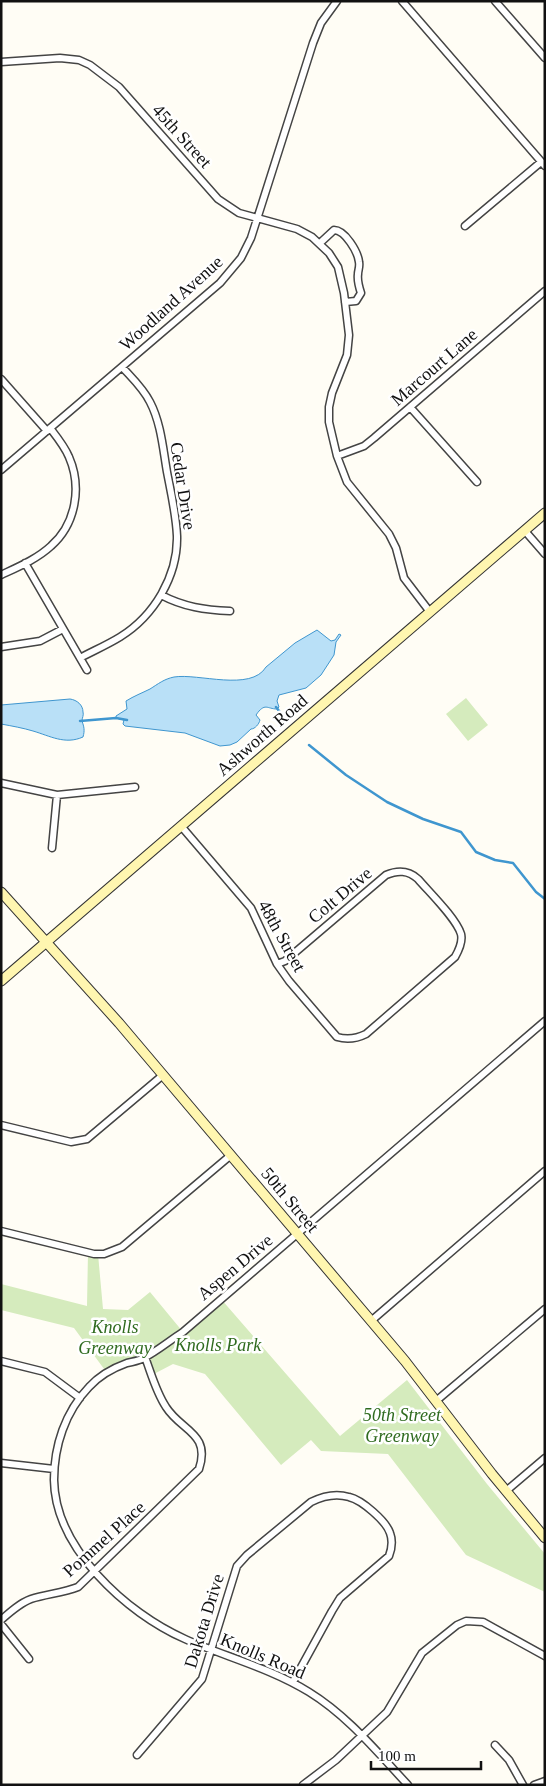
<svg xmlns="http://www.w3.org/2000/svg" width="546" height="1786" font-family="Georgia,serif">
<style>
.green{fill:#d5ebbd}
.water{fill:#b9e0f7;stroke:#3f96cf}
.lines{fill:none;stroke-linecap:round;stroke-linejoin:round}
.stream{stroke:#3f96cf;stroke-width:2.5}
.minor-casing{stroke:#444;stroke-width:9}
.secondary-casing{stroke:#333;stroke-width:11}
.minor{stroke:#fff;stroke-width:6}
.secondary{stroke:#fff6b0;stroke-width:9}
.labels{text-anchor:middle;stroke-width:5;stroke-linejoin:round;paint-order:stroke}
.street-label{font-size:18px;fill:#111;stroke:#fff}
.park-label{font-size:18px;font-style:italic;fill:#2f6b1f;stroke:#fff}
</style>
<rect width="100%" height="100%" fill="#fffdf5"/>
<path class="green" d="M466,698L488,725L468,741L446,714Z
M88,1252L98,1254L103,1309L128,1310L150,1292L183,1332L221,1299L340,1436L407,1380L487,1484L545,1554V1592L466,1555L388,1454L321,1451L311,1440L281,1465L205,1374L173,1364L152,1375L145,1357L107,1373L74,1328L1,1310V1284L87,1306Z"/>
<path class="water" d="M317,630L331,641L335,640L339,634L341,635L336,642L334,655L321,675L306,688L279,695L277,701L279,707L277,709C267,709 265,702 256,715L260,720C259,724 255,729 251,729L237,742L230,745L220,746L185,733L125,726L123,724L124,720L116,718V716L127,709L126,701C134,696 142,693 150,689C158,684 164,679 174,677C198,673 251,692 266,667L295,643Z
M70,699C77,700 83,705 83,712C84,715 82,718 82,721C84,727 85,730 83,737C65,745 50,736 33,731C23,728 12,726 1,724V705Z"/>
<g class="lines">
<path class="stream" d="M276,707L283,716
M80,721L116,718L127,720
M309,745L346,775L387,802L423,819L461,832L476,852L495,860L513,863L536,892L545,899"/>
<g class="minor-casing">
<path id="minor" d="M402,1L545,166
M495,1L545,58
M1,62L60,58L79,60L90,65L119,87L218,199L239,213L297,229L312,237L329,253L338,267L344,293L349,335L347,355L332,393L329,407V422L337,456L347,482L389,534L396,548L404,578L430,612
M465,226L541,162
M320,243L334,230C345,230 358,252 359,262C360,267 358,270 358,274C357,281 359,287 361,293L356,301L345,302
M1,379L47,431
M410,407L477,482
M337,456L364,446L374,438L545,291
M1,470L220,283L241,258L251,238L313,43L321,23L337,1
M525,531L545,554
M25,563L87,670
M1,575C18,567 37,559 51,546C76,524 82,487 69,457C65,447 57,437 50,428
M161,595C184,607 205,610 230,611
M1,647L40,641L63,629
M80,658C93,651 107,645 120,637C154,616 178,576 177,536C176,514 171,493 167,472C163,449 161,423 150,402C143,388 132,378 122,367
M1,783L57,795L135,787
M181,826L251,908L277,964L289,981L337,1037C347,1040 356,1039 366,1034L455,957C459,950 463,942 461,934C456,918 429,892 418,879C408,870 398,870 386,875L285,961L277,964
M52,848L57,795
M1,1125L71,1142L87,1139L163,1075
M1,1231L94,1254H104L122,1247L231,1155
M371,1321L545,1171
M1,1361L45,1372L80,1398
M436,1401L545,1309
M1,1463L54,1469
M506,1491L545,1458
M1,1620C10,1612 20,1603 31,1599C46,1594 63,1593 78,1587L199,1469C211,1433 181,1431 166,1407C156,1392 151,1373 145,1357
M1,1624L29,1659
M495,1745L509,1760L523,1785
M137,1755L202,1679L237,1566L247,1555L311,1502C323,1496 336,1493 349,1497C362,1500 386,1521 390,1533C393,1541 392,1548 389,1556L340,1598L332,1611L293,1682
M303,1785L336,1760L387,1712L422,1653L457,1625L466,1621L483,1622L545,1656
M408,1785C377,1752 348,1716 309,1692C270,1668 226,1657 185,1639C126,1613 55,1548 54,1480C54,1446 65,1412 89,1387C99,1376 113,1368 127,1363C132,1362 137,1361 142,1359C156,1352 169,1341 183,1332L545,1021
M534,1785L545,1781"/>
</g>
<g class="secondary-casing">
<path id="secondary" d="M1,892L119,1023L405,1361L492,1474L545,1538
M1,981L545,513"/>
</g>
<use href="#minor" class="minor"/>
<use href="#secondary" class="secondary"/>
</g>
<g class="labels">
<g class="street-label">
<text transform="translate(182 136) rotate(48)" y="6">45th Street</text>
<text transform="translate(171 303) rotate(-42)" y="6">Woodland Avenue</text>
<text transform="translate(434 367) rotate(-41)" y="6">Marcourt Lane</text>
<text transform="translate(183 486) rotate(81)" y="6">Cedar Drive</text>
<text transform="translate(262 735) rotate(-41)" y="6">Ashworth Road</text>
<text transform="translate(340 895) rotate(-40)" y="6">Colt Drive</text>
<text transform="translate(282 936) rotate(61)" y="6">48th Street</text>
<text transform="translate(290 1200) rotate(50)" y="6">50th Street</text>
<text transform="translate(235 1267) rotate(-40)" y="6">Aspen Drive</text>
<text transform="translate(104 1539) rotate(-42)" y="6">Pommel Place</text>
<text transform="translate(204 1621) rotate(-73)" y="6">Dakota Drive</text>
<text transform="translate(263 1656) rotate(23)" y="6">Knolls Road</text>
</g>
<g class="park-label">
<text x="115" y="1333">Knolls<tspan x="115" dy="21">Greenway</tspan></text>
<text x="218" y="1351">Knolls Park</text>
<text x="402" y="1421">50th Street<tspan x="402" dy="21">Greenway</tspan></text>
</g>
</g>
<rect width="546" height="1786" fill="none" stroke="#111111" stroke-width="5"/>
<path d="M371 1761v8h110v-8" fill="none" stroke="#111111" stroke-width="2.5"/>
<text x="378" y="1761" font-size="15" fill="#111111" stroke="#ffffff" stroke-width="4" paint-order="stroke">100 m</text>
</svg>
